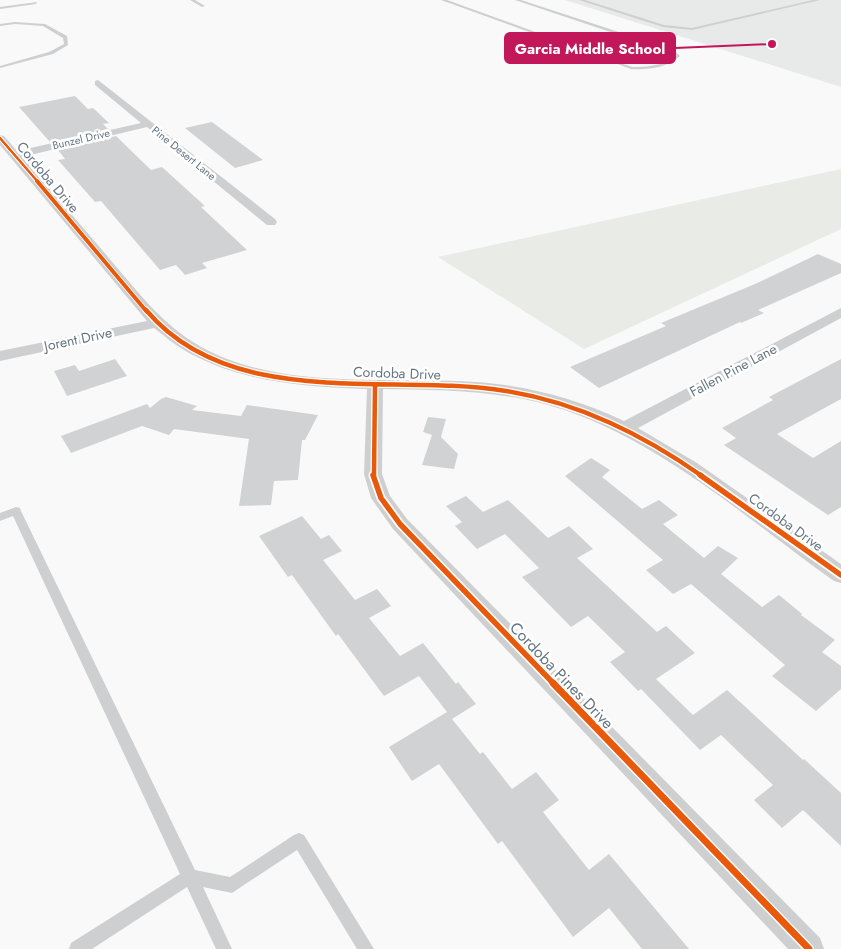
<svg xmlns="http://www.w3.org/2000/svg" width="841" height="949" font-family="Jost,sans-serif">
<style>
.built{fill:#e8e9e9}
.green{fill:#e8ebe6}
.building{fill:#d0d2d3}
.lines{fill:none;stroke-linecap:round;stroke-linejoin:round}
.service{fill:#cecfd0;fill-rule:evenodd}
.minor{fill:#cecfd0;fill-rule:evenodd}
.cycleway-far4-casing{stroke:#fff;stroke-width:4.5}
.cycleway-far3-casing{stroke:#fff;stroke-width:5.5}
.cycleway-far2-casing{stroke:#fff;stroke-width:7}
.cycleway-far1-casing{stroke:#fff;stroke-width:9}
.cycleway-casing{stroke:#fff;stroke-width:10}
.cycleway-far4{stroke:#e8590c;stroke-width:2.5}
.cycleway-far3{stroke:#e8590c;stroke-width:4}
.cycleway-far2{stroke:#e8590c;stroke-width:4.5}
.cycleway-far1{stroke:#e8590c;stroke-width:5.5}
.cycleway{stroke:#e8590c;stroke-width:7}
.labels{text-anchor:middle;stroke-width:5;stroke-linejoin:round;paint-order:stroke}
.far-street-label{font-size:11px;fill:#657683;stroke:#fff}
.street-label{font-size:14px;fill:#657683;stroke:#fff}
.near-street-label{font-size:16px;fill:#657683;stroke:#fff}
.leader{fill:none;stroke:#c2185b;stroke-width:2}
.callout-dot{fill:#c2185b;stroke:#fff;stroke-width:2}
.callout{fill:#c2185b;stroke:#c2185b;stroke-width:2}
.callout-label{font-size:15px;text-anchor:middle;font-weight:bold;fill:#fff}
</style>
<rect width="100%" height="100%" fill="#f9f9f9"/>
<path class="built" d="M565,0H841V87Z"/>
<path class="green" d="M841,169V229L584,349L438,257Z"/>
<path class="building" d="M75,96L88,109L93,108L109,123L103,124L108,129L50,142L19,107Z
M212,122L263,160L235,168L185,128Z
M116,136L151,170L162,167L205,206L201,207L247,250L202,263L207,268L185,275L176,265L160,270L101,201L95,202L58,160L65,159L58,150Z
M818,254L841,264V273L758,310L764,313L741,323L740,322L599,388L570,367L666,326L661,323L755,284Z
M115,359L127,376L67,396L54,371L75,365L79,371Z
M841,359V399L777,434L813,458L841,441V507L828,515L724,445L736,438L722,428L773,400L769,397Z
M166,397L197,406L192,410L241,416L247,405L318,415L305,440H302L298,480L274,481L271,505L239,506L249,439L174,429L169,435L142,426L71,453L61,436L147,404L150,408L161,399Z
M428,417L446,419L441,437L458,454L454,469L422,465L432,435L423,432Z
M591,458L610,470L602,477L642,509L659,500L678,515L663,524L704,558L718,546L738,558L721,574L762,607L779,595L802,614L801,615L835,640L822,652L841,666V689L816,711L772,676L785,665L691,584L673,594L646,570L663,560L565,476Z
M466,496L483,512L508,500L548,538L569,526L593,549L577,558L657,632L666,626L695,653L656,679L693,715L727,690L803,760L804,759L841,793V846L803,810L782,828L754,800L773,785L721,735L700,750L641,689L638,691L610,662L625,652L588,616L571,627L522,577L539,568L505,534L477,549L455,526L462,522L446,506Z
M302,516L321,539L329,535L342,551L323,560L355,600L377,589L391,606L369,618L400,656L423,643L456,684L458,682L476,704L452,719L480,754L483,752L512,789L536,772L559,800L543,812L589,870L609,854L689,949H642L609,908L573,937L502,841L498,844L439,764L412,781L389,747L447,712L419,676L384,696L338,634L336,636L292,575L288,577L259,536Z"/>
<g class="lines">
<path class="service" d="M190,0H195L205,6L202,7Z
M441,0H447L632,67C647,67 662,66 675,56L670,52L515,0H521L674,50L680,56C667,68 648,70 631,69Z
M579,0H585L664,25L692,28L813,0H820L692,30L663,27Z
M37,2L36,4L0,9V7Z
M15,22L45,24L67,36L68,45L53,54L0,68V66L49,52L64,44L63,38L43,26L15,24L0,26V24Z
M16,507L20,508L21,511L195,870L230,877L294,835L299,833L304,835L374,949H357L297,850L232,893L203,887L232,949H216L187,887L92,949H69L71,943L180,874L13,516L0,521V513Z"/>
<path class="minor" d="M98,80L275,219L277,222L275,225H267L147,127L22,157C52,192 83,227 113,263C138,292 161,322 193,342C272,392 386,376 475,382C526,385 578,399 624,421L841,308V318L638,428L697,463L841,564V583L834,581C743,516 647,429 537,402C487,390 435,390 383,389L382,474L390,496L407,519L820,938L824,949H788L393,529L371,498L364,474L367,389C309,387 248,383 195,356C180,349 167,338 154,328L0,361V351L147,321L0,145V135L4,136L17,151L141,123L95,85V81Z"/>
<g class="cycleway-far4-casing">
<path id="cycleway-far4" d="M0,138L38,182"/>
</g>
<g class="cycleway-far3-casing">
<path id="cycleway-far3" d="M37,181L147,312"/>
</g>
<g class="cycleway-far2-casing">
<path id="cycleway-far2" d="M146,310C232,412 390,372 506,391C579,403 642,434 702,476
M374,476L375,384"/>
</g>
<g class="cycleway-far1-casing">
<path id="cycleway-far1" d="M373,475L381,498L400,524L555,685
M700,475L841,575"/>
</g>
<g class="cycleway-casing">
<path id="cycleway" d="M553,683L809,949"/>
</g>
<use href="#cycleway-far4" class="cycleway-far4"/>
<use href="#cycleway-far3" class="cycleway-far3"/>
<use href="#cycleway-far2" class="cycleway-far2"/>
<use href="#cycleway-far1" class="cycleway-far1"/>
<use href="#cycleway" class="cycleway"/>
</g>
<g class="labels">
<g class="far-street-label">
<text transform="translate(81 139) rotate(-13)" y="4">Bunzel Drive</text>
<text transform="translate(184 153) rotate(39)" y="4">Pine Desert Lane</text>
</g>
<g class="street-label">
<text transform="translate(48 177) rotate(50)" y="5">Cordoba Drive</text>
<text transform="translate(78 339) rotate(-12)" y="5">Jorent Drive</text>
<text transform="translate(733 370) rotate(-28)" y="5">Fallen Pine Lane</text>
<text transform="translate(397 373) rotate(2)" y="5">Cordoba Drive</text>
<text transform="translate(786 522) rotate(36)" y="5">Cordoba Drive</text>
</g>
<g class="near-street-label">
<text transform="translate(562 675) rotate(46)" y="6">Cordoba Pines Drive</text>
</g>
</g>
<path class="leader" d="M772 44L675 48"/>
<circle class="callout-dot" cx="772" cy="44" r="5"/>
<rect class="callout" x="505" y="33" width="170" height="30" rx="5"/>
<g class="callout-label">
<text x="590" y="54">Garcia Middle School</text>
</g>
</svg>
